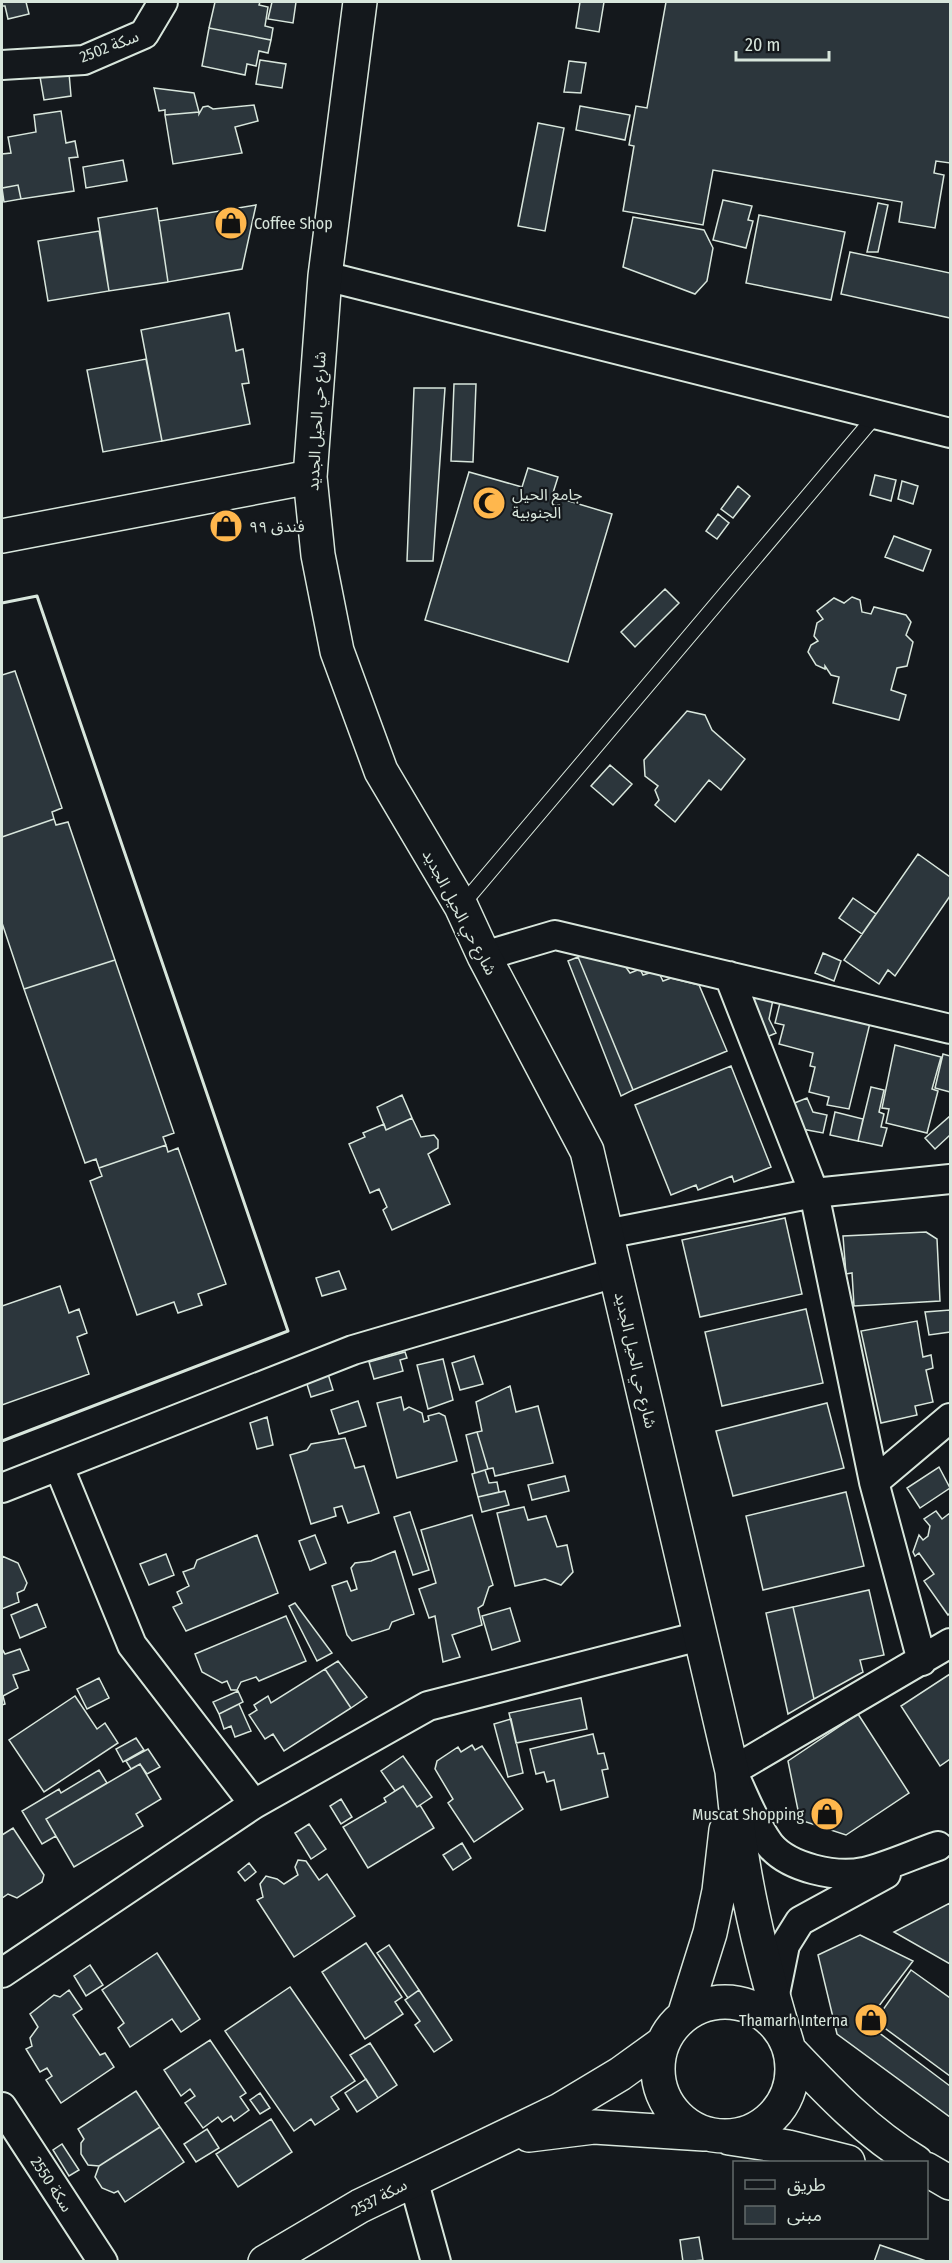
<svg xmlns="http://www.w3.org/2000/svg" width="952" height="2263" font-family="'Fira Sans Condensed','Noto Sans Arabic',sans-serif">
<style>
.building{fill:#2c363c;stroke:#d8e6dc;stroke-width:1.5}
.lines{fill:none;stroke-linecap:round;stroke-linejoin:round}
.service-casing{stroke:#d8e6dc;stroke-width:16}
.minor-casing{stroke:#d8e6dc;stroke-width:32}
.tertiary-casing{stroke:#d8e6dc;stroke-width:36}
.service{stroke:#14181c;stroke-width:14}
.minor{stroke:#14181c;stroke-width:28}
.tertiary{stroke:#14181c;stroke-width:33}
.wall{stroke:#d8e6dc;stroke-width:3}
.labels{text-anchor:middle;stroke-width:4.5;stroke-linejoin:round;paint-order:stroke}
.street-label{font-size:16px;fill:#d8e6dc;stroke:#14181c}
.poi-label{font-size:16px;fill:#d8e6dc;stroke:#14181c;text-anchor:start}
</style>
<rect width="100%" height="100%" fill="#14181c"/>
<path class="building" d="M2,2H26L29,14L8,19L5,6H2Z
M215,2H260L259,5L268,7L265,26L273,28L271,40L209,28Z
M272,2H296L293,23L268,19Z
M580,2H604L599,32L576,28Z
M666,2H950V163L936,161L934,173L944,175L935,228L899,222L902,202L713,170L703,225L623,211L634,146L629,145L636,106L647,108Z
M209,28L271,40L268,53L259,51L256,66L247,64L245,75L202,66Z
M260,60L286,64L282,88L256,84Z
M569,61L586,63L581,93L564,92Z
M69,73L71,96L44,100L40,77Z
M154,88L194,93L199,112L165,115V110L159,111Z
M254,105L258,121L235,127L242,153L173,164L165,115L199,112V114L203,107L208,106L213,109Z
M580,106L630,115L625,140L576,130Z
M61,111L66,143L75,141L78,157L69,158L74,191L21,199L18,185L2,188V154L11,153L8,137L36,132L34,115Z
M538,123L564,128L545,231L518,226Z
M123,160L127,181L86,188L83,167Z
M18,185L21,199L4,202L2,188Z
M723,200L752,206L748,220L753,221L746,248L713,240Z
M878,203L888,205L878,252H867Z
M256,205L242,269L168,282L159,221Z
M157,208L168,282L109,291L98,218Z
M759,215L845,232L831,300L746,283Z
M633,217L704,230L713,248L707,281L695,294L623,267Z
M99,231L109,291L48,301L38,241Z
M850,252L950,273V318L841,294Z
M229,313L236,351L243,349L249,383L242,384L250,424L162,441L141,330Z
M146,359L162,441L103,452L87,370Z
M454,384H476L473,462L451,461Z
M414,388H445L433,561H407Z
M528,468L558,477L552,496L612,514L568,662L425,620L469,472L522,487Z
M875,475L896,480L891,501L870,495Z
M902,481L918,486L913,504L898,499Z
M738,486L750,496L733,518L721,509Z
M718,514L729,523L717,539L706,531Z
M894,536L931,550L923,571L885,557Z
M665,589L679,603L635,647L621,632Z
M852,597L860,600L862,612L871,614L874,607L906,615L911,622L906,635L913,642L907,666L897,668L891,690L906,695L899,720L833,703L839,677L831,675L825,666V669L816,665L808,652L811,645L818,641L814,636L817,623L823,619L817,611L834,598L844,603Z
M15,671L62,808L52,812L54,819L2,837V675Z
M687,711L705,715L712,730L745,759L721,790L709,780L675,822L655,805L659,800L655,790L658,786L645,776L644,760Z
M610,765L632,784L613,805L591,786Z
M54,819L56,825L68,822L115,960L24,989L2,923V837Z
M918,854L950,877V896L895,976L888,970L879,984L844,960Z
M853,898L876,914L862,934L839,918Z
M823,953L841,961L834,981L815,973Z
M585,954L625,966L630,973L640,969L643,975L652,972L660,975L663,981L671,978L699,985L727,1051L633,1090L578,957Z
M578,957L633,1090L621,1096L568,961Z
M115,960L174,1133L163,1137L166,1145L99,1168L96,1159L85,1163L24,989Z
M742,988L774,995L769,1019L776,1033L762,1039Z
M781,999L870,1023L849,1109L827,1105L829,1097L809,1092L815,1067L810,1066L813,1053L779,1044L784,1025L775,1023Z
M895,1045L941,1057L932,1089L938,1091L927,1133L886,1123L889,1109L882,1108Z
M943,1054L950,1056V1092L935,1088Z
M731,1066L771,1167L734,1182L732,1176L698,1190L696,1185L671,1195L635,1105Z
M871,1087L884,1090L879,1112L884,1114L881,1127L887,1128L882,1146L858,1141Z
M402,1095L412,1118L386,1130L377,1107Z
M807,1098L813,1112L827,1115L823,1133L802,1129L792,1104Z
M835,1112L863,1119L858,1141L830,1135Z
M950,1116V1135L935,1149L925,1138Z
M412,1118L421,1137L434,1135L438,1140V1148L428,1154L450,1204L392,1230L383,1210L387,1207L379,1189L370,1193L349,1144L365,1137L363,1133L384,1124L386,1130Z
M166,1145L168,1152L178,1148L226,1284L198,1294L202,1305L178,1313L174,1302L137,1315L90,1181L102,1176L99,1168Z
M785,1218L802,1294L700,1317L682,1240Z
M926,1232L937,1239L940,1301L854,1306L852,1273L846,1274L843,1236Z
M339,1271L346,1289L322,1296L316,1278Z
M60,1286L69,1313L79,1309L87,1333L77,1337L89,1374L2,1405V1306Z
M806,1309L823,1383L722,1406L705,1332Z
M950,1310V1332L929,1335L925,1312Z
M917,1321L923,1357L931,1355L933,1368L926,1370L933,1402L915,1406L917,1415L881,1423L861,1331Z
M405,1352L407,1358L400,1360L403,1371L374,1379L369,1362Z
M474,1356L483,1384L460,1390L452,1363Z
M443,1359L453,1400L428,1409L417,1365Z
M328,1374L333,1390L311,1397L306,1381Z
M510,1386L516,1412L538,1406L553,1463L495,1476L493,1468L488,1469L477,1432L482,1431L476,1402Z
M401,1397L404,1410L409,1407L422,1413L424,1422L429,1420L428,1416L439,1413L445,1416L457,1461L397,1478L377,1403Z
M358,1401L366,1426L339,1434L331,1410Z
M827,1403L844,1468L733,1496L716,1431Z
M267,1417L273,1445L257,1449L250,1423Z
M477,1432L488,1469L475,1473L466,1435Z
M345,1438L355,1468L364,1466L379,1513L348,1523L342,1506L334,1508L336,1516L311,1524L290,1455L307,1450L311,1444Z
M939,1467L950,1488L920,1508L907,1488Z
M485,1470L489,1483L497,1482L499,1492L478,1497L472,1474Z
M565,1476L569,1491L532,1500L528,1485Z
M505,1491L509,1505L482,1512L478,1497Z
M846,1492L864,1566L763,1590L746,1516Z
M524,1507L528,1520L546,1516L557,1547L567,1545L573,1572L561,1585L545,1579L515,1586L497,1513Z
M936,1511L942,1519L950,1513V1613L948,1615L924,1581L934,1574L919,1553L915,1556L913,1552L919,1535L923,1540L928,1536L930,1526L924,1519Z
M410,1512L429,1570L413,1575L394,1517Z
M472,1515L493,1585L489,1587L483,1605L478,1608L482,1625L452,1635L460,1657L443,1662L435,1616L429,1618L419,1589L436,1583L421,1530Z
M257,1535L278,1593L186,1631L173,1607L182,1603L177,1592L189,1586L183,1572L194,1568L197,1560Z
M315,1535L326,1563L310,1570L299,1541Z
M395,1551L414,1614L392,1622L389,1629L352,1641L347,1635L332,1586L347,1581L351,1591L357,1589L351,1568L355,1563L371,1561Z
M166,1554L174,1575L149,1585L140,1564Z
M2,1556L18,1563L27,1583L24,1590L17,1593L19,1602L2,1609Z
M869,1590L884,1655L860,1660L863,1672L814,1699L793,1607Z
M295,1603L332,1653L317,1661L289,1606Z
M37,1604L46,1627L20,1638L11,1615Z
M793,1607L814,1699L788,1714L766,1613Z
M510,1608L520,1641L492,1650L482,1616Z
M286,1616L306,1661L259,1681L256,1677L241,1682L237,1690H231L227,1681L222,1683L202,1672L195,1654Z
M2,1649L5,1654L20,1649L29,1670L13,1675L18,1688L3,1696L5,1704L2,1705Z
M338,1661L367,1697L351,1708L325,1669Z
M325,1669L351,1708L284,1751L273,1734L265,1739L249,1715L257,1710L254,1705L268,1696L271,1703Z
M950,1674V1759L940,1766L901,1706Z
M99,1678L109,1698L87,1709L77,1689Z
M238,1691L243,1702L219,1714L213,1702Z
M75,1696L97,1729L105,1723L118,1743L44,1792L9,1740Z
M581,1698L587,1729L516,1743L509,1713Z
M239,1704L251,1731L235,1737L231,1726L224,1729L219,1714Z
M858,1714L909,1793L846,1835L800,1820L788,1761Z
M511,1719L523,1773L508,1777L494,1724Z
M593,1734L598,1754L604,1753L608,1769L602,1770L608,1797L561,1810L554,1780L547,1782L544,1772L536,1774L530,1749Z
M136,1738L144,1750L123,1762L116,1749Z
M472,1745L475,1750L482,1746L523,1809L474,1842L448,1803L453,1799L435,1769L437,1761L458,1747L461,1752Z
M148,1749L160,1767L147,1774L140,1764L131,1769L126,1761Z
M403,1756L432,1797L417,1807L403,1786L395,1791L381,1771Z
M140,1764L161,1799L136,1814L143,1826L74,1867L46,1819Z
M99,1770L107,1783L46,1819L56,1836L42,1844L22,1811L59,1789L61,1793Z
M403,1786L417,1807L420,1805L434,1828L368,1868L343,1827L386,1802L384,1798Z
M341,1799L352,1817L341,1824L330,1806Z
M309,1824L326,1849L311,1859L295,1833Z
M13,1828L44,1875L42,1882L17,1898L8,1894L2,1898V1835Z
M462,1843L471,1858L453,1870L443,1855Z
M298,1860L306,1861L319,1880L327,1874L355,1916L294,1957L257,1900L263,1897L260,1884L266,1876L277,1879L284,1884L298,1875L295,1867Z
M249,1863L256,1872L245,1881L238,1872Z
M950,1903V1964L894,1932Z
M860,1935L913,1961L866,2023L950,2086V2117L837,2034L818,1955Z
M366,1943L402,1997L395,2002L403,2014L365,2039L322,1972Z
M389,1945L419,1990L408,1998L377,1953Z
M157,1953L200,2019L181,2032L172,2019L130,2047L118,2028L124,2023L102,1990Z
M90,1965L103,1985L86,1996L74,1976Z
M911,1970L950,1998V2076L875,2021Z
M290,1987L355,2081L331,2097L339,2109L315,2125L311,2119L294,2131L225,2031Z
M69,1990L82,2009L73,2015L100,2055L105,2053L114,2067L61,2103L46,2080L52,2076L47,2068L40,2072L26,2049L32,2046L30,2038L38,2027L30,2014L54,1995L60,1997Z
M419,1990L452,2040L434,2052L415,2025L420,2021L405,2000Z
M210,2040L246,2093L240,2097L249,2110L234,2121L231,2116L222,2122L218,2117L203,2128L185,2103L195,2096L190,2089L181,2096L164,2070Z
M370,2043L397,2085L378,2098L350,2055Z
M366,2079L378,2098L357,2112L345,2093Z
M136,2091L160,2127L99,2166L88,2165L81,2154V2143L84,2139L78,2129Z
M260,2093L270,2108L260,2114L250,2100Z
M271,2119L292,2152L238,2187L216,2154Z
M160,2127L184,2162L125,2202L118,2191L114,2193L102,2188L95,2177L99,2166Z
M207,2129L219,2148L196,2162L184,2144Z
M62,2144L79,2170L69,2176L53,2150Z
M699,2237L703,2260L683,2262L680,2240Z
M880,2245L929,2262H874Z"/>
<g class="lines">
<g class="service-casing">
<path id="service" d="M461,906L877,414"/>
</g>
<g class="minor-casing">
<path id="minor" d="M2,65L84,60L144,34L163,2
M325,276L950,433
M484,956L555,935L950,1029
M729,976L814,1193L874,1482L922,1661
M606,1234L814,1193L950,1179
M59,1467L132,1645L254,1804
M874,1482L950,1418
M2,1488L353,1350L615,1273
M938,1846C914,1854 889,1866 864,1872C836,1878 789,1868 770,1845C754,1824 744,1795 732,1771L950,1643
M2,1973L254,1804L428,1706L700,1636
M774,1999L785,1945L800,1921L886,1874
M2,2107L103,2262
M413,2179L436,2262"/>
</g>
<g class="tertiary-casing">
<path id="tertiary" d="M360,2L325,276L310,477L318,555L337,651L381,771L461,906L484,956L587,1151L732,1771C735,1802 738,1833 743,1863C753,1924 769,1984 787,2043
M2,536L310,477
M658 2069a67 67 0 1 1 134 0a67 67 0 1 1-134 0Z
M684,2016L710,1933L719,1891L726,1830
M791,2052C830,2093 868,2133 916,2162
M529,2135L594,2127L704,2134
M729,2138L788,2147L848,2162
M926,2169L950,2183
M265,2262L360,2206L560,2110L620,2074L663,2043"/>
</g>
<use href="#service" class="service"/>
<use href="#minor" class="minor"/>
<use href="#tertiary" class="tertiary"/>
<path class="wall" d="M2,603L37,596L288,1331L2,1441"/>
</g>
<defs>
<g id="shop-disc" transform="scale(1.725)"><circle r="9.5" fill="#ffb74d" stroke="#14181c"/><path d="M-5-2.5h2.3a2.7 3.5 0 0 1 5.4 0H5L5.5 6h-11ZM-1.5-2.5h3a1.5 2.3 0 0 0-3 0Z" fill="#111"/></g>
<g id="mosque-disc" transform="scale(1.725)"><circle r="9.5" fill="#ffb74d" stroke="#14181c"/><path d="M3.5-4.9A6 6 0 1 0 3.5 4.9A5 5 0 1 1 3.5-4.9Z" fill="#111"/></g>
</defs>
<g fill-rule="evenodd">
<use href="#shop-disc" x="231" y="223"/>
<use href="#mosque-disc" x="489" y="503"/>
<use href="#shop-disc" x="226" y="526"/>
<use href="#shop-disc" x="827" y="1814"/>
<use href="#shop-disc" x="871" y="2020"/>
</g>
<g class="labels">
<g class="street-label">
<text transform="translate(109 46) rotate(-21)" y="6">سكة 2502</text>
<text transform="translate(316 421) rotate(-87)" y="6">شارع حي الحيل الجديد</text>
<text transform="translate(460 912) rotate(62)" y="6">شارع حي الحيل الجديد</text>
<text transform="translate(636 1360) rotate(77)" y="6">شارع حي الحيل الجديد</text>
<text transform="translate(52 2184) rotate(57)" y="6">سكة 2550</text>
<text transform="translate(379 2197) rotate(-28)" y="6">سكة 2537</text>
</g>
<g class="poi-label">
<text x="254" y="229">Coffee Shop</text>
<text x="512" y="500">جامع الحيل<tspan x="512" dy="18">الجنوبية</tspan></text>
<text x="249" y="532">فندق ٩٩</text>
<text x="804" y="1820" text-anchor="end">Muscat Shopping</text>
<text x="848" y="2026" text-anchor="end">Thamarh Interna</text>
</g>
</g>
<rect width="952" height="2263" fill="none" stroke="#d8e6dc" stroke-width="6"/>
<rect x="733" y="2161" width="195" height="78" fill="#14181c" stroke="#626a69" stroke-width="1.5"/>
<rect x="745" y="2180" width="30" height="9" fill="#14181c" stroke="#626a69" stroke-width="1.5"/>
<text x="787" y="2191" font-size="18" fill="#d8e6dc">طريق</text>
<rect x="745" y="2206" width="30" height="18" fill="#2c363c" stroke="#626a69" stroke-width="1.5"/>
<text x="787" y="2221" font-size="18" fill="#d8e6dc">مبنى</text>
<path d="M736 51v9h93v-9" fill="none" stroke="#d8e6dc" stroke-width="3"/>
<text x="745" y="51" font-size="18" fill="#d8e6dc" stroke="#14181c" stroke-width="4.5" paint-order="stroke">20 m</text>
</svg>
